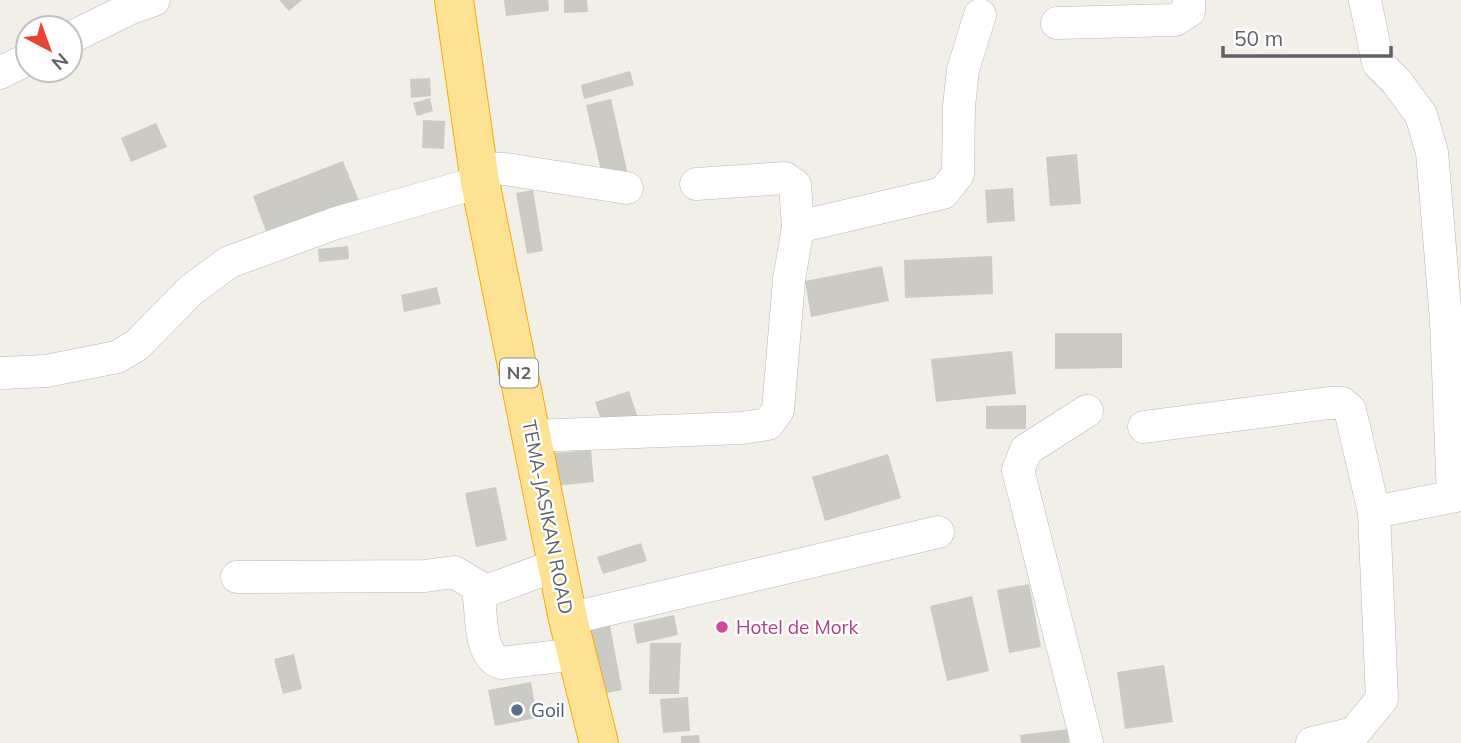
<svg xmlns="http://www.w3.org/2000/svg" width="1461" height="743" font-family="Mulish,sans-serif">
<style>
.building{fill:#cccac5}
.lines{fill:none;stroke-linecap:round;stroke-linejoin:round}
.minor-casing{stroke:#b5b8bc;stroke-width:33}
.highway-casing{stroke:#f9ab00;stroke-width:40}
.minor{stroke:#fff;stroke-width:32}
.highway{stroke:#fde293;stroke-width:38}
.hotel-dot{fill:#d1479c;stroke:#fff;stroke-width:2.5}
.service-dot{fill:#5c6f8a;stroke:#fff;stroke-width:2.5}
.labels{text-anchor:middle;stroke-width:5;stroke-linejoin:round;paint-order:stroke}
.shield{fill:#fff;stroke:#8f9295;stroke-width:2}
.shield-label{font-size:18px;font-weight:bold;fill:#5f6368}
.street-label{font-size:19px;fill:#5f6368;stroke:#fff}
.hotel-label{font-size:19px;fill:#b23c85;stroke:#fff;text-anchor:start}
.service-label{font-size:19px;fill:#4e5e75;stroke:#fff;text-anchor:start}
</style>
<rect width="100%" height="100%" fill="#f1efe8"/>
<path class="building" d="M279,0H302L289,11Z
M504,0H548L549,11L506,16Z
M564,0H587L588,12L564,13Z
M630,71L634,85L584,99L581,85Z
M430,78L431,96L411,98L410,79Z
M430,98L433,111L417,116L413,103Z
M611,99L628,175L603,180L586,105Z
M423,120L445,121L444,149L422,148Z
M156,123L167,147L131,162L121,138Z
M1077,154L1081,204L1050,206L1046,157Z
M343,161L359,201L268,237L253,196Z
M1013,188L1015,221L987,223L985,190Z
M533,190L543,251L527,254L516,193Z
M348,246L349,259L319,262L318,249Z
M992,256L993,294L905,298L904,260Z
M882,266L889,301L811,317L805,281Z
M437,287L441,304L404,312L401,295Z
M1055,333H1122V368L1055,369Z
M1012,351L1016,394L936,402L931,359Z
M629,391L638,418L604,429L595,402Z
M1026,405V429H986V406Z
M591,450L594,482L556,486L553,453Z
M888,454L901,498L825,521L812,477Z
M496,487L507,540L476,547L465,493Z
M641,543L647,561L603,574L597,557Z
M1029,584L1041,647L1009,653L997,590Z
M972,596L989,671L947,681L930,606Z
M674,615L678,635L637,644L633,624Z
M609,620L622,690L597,695L584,625Z
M650,643H681L679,694H649Z
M294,654L302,689L283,694L274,659Z
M1164,665L1173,722L1125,729L1117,672Z
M531,682L537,718L495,726L488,690Z
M688,697L690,731L663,733L660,699Z
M1068,729L1069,743H1021L1020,735Z
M699,735L700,743H681V736Z"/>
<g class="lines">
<g class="minor-casing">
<path id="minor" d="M1365,0L1378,63L1396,81L1421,115L1432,152L1446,320L1453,496
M1057,23L1175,20L1189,11V0
M70,38L131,8L154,0
M0,73L28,59
M478,168L505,169L627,188
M696,184L785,178L795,185L798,227
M2,373L46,371L117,357L137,345L191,290L229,262L336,223L480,182
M1087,411L1026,450L1018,470L1087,743
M1144,427L1329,403H1342L1350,410L1374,512L1382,699L1354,733L1312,743
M532,436L742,428L768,424L778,410L789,280L798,227L943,193L958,174L959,106L963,70L980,15
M1374,512L1461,495
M557,565L486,591L479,598C482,618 479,655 501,663L577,654
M237,577L425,576L454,572L486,591
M568,619L938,532"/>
</g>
<g class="highway-casing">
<path id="highway" d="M454,0L480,182L568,619L599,743"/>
</g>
<use href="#minor" class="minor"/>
<use href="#highway" class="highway"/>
</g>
<circle class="hotel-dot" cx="722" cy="627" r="7"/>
<circle class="service-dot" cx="517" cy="710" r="7"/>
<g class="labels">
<rect class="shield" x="500" y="358.5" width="38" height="29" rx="5"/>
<g class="shield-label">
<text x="519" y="379">N2</text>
</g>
<g class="street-label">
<text transform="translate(548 517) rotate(79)" y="7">TEMA-JASIKAN ROAD</text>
</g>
<g class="hotel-label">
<text x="736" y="634">Hotel de Mork</text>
</g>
<g class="service-label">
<text x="531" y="717">Goil</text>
</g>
</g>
<g transform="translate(49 49) rotate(139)"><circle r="33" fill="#ffffff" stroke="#bfc1c3" stroke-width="2"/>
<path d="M0-5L12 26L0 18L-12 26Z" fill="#ea4335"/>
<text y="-10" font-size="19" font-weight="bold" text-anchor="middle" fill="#5f6368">N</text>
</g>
<path d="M1223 46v10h168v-10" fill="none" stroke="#5f6368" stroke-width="3.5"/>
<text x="1234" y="46" font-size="21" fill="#5f6368" stroke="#ffffff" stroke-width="5" paint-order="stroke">50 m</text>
</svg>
